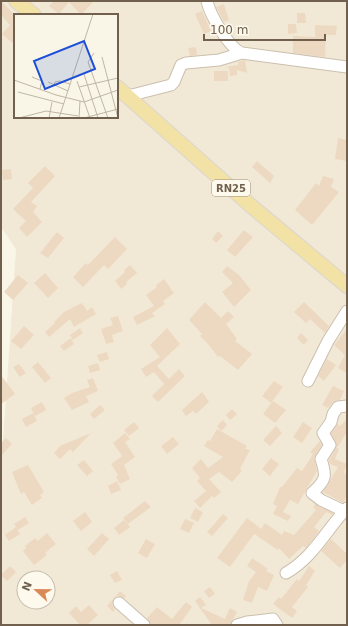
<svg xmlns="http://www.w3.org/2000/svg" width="348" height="626" font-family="'DejaVu Sans',sans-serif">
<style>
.residential{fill:#f1e9d6;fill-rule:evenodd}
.building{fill:#edd9c1}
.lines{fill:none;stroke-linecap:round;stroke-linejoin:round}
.minor-casing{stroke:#cbbfae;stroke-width:13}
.major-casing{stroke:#dad6d1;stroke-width:16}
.minor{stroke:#fff;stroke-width:11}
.major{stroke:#f3e2a5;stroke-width:14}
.labels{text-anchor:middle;stroke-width:3.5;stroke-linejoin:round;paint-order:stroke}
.shield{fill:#fdf9ed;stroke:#9b8e7e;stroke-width:1}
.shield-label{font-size:10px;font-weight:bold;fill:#71604e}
.inset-road{fill:none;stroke:#bfb6a5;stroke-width:1}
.view{fill:#1d4ed8;fill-opacity:0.15;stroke:#1d4ed8;stroke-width:2}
.inset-edge{fill:none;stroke:#71604e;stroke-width:2}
</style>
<rect width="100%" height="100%" fill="#faf6e7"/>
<path class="residential" d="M1,1H347V625H1V471L16,249L1,227ZM15,15H117V117H15ZM24,578H48V602H24Z"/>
<path class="building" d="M1,1L15,15V45L2,34L10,25L1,15Z
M54,1H94L81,15L69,2L59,14L49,6Z
M224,4L229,20L224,22L216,7Z
M202,11L211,31L204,34L195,14Z
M297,13H305L306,23H297Z
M288,24H296L297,33L288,34Z
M315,25L337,26L336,35H326L325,57L293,53V36L315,37Z
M196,47L197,55L190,56L188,48Z
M245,60L247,73L237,70V75L230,76L229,68L225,67L238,65V62Z
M214,71H228V81H214Z
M338,138L347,140V161L335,159Z
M257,161L274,176L270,183L252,167Z
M45,166L55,176L31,202L37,206L33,212L42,222L27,237L19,228L26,221L13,209L33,188L28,183Z
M11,169L12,179L3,180L2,170Z
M323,176L334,179L331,187L339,192L312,225L295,210L316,183L319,186Z
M244,230L253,237L235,257L227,250Z
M218,231L223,236L216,243L212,239Z
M57,232L64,238L48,258L40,253Z
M115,237L127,249L108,269L104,265L83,287L73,277L86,263L88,265Z
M130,265L137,273L126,282L127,284L121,289L115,281L125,272L124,270Z
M227,266L239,275L251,290L234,307L222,292L233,283L222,272Z
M45,273L58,288L48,298L34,283Z
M18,275L28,283L13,300L4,292Z
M164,279L174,293L163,301L165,304L152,313L155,316L137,325L133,317L154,306L146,295L157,287L156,285Z
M205,302L221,318L228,311L234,317L226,324L237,339L235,341L252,354L238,370L220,356L218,357L208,344L200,336L202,334L189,320Z
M304,302L329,326L325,333L310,319L306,323L294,312Z
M82,303L87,311L92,307L96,314L74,327L70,319L49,337L45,332L55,323L54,322L64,312Z
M118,316L123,331L112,335L114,342L106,344L101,329L113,325L110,318Z
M24,326L34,335L21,349L11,341Z
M80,328L83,333L73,340L70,335Z
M167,328L180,344L157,366L169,379L179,369L185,376L158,402L152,396L164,384L154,372L146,377L141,369L160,357L150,345Z
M347,329V373L338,368L345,355L334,345Z
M301,333L308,340L304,345L297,338Z
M71,338L74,344L64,351L60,346Z
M107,352L109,359L100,362L97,355Z
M327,359L336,365L324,381L318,376Z
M38,362L51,378L45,383L32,367Z
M98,363L100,370L90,373L88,366Z
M19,364L26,373L20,377L13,367Z
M1,375L15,394L1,404Z
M93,378L98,391L86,396L89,402L72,410L64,398L72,393L90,387L87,380Z
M274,381L283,387L271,403L262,396Z
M333,386L344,391L340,400L334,401L328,408L322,405Z
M202,392L209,402L196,414L193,411L186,416L182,410Z
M273,401L286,410L275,423L263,414Z
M42,402L46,410L35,416L31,408Z
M100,405L105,410L94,419L90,414Z
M232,409L237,414L230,420L226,415Z
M33,413L37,421L26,427L22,419Z
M347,419V432L337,448L339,449L335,459L347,464L344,472L347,476V496L343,503L323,492L338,467L330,464L329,460L337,446L331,433L338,424L340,426Z
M223,420L227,425L221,431L217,426Z
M134,422L139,428L129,436L124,430Z
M303,422L312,428L302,443L293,437Z
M276,426L282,433L270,446L263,440Z
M217,429L247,446L245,449L250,450L240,469L242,471L232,482L219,472L209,479L221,492L214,498L212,496L200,508L194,501L206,491L197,481L200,478L192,468L201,459L208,468L223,457L204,446L208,440L210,441Z
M91,433L73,452L70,449L60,459L54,453L60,446Z
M125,433L130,439L125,442L135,457L124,465L130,479L120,484L116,476L118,475L111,464L122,456L113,443Z
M173,437L179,444L167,454L161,446Z
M6,438L12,444L1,456V443Z
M320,441L322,445L314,458L317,471L298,504L290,500L283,512L291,516L288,521L273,514L277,506L273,504L280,487H282L297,468L302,471L313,454L310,452Z
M271,458L279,464L270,476L262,469Z
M84,460L93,471L87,476L77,465Z
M28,465L44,492L40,495L42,498L32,505L24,492L21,494L12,472Z
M117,481L121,490L111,494L108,486Z
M145,501L151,507L128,524L123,518Z
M315,504L333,513L332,515L326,512L314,527L319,531L314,538L306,548L303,546L289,559L279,548L278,550L254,534L230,567L217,558L247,518L261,529L265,523L282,535L284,531L294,535L316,510L313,508Z
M195,508L203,512L198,522L190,518Z
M85,512L92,522L81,531L73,521Z
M223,514L228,518L212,536L207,532Z
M25,517L29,523L18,530L14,524Z
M185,519L194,523L189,533L180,529Z
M124,520L130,527L119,535L114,528Z
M16,527L20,534L9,541L5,535Z
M47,533L56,544L45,553L47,555L34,565L23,551L26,548L25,546L35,538L38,541Z
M102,533L109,539L94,556L87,549Z
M146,539L155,544L147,558L138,553Z
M331,539L347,554V560L340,568L321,551Z
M252,558L268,569L266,571L274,575L267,591L258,587L252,603L243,600L249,581L256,572L247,566Z
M10,566L16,572L7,581L1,575Z
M309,566L315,571L306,585L308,587L292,607L297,611L292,618L273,604L279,597L281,599L297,579L299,581Z
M117,571L122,580L115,583L110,575Z
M210,587L215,594L209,598L204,591Z
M120,591L126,596L124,598L117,596L114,599L112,605L115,609L113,612L107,606Z
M200,597L206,605L201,608L225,619L230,608L237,612L230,625H212L195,601Z
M186,602L192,607L179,625H151L147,618L157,607L172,619Z
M89,605L98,615L87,625H80L69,613L76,606L81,612Z"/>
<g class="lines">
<g class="minor-casing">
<path id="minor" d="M207,1C210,15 229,48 242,53L347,67
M128,96L171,85L174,82L181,65L186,63L219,60L242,53
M308,381L328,341L347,311
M344,511L321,500L312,493C326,480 327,477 321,459L330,445L323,433L331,422L333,414L338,407L347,406
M286,573C313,558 327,529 347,508
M119,603L144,625
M237,625L247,622L273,619L277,625"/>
</g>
<g class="major-casing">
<path id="major" d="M16,1L34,15
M117,87L250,205L347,286"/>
</g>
<use href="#minor" class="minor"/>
<use href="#major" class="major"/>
</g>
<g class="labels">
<rect class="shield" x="212" y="180" width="38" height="16" rx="3"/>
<g class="shield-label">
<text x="231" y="192">RN25</text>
</g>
</g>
<g transform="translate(14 14)">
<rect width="104" height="104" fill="#faf6e7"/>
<path class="inset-road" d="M104,28V41M80,39L74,48L94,104M88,43L104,104M70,60L84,104M18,63L28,67L26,75M0,66L42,81L70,88L104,76M63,67L76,104M34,68L54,77M40,71L41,68L46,67L56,70M65,73L104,64M4,78L50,90M5,104L32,97L64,102M35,104L38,88M45,104L79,0M65,104L66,87M70,104L104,95"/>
<path class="view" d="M70,27L81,55L31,75L20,47Z"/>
<rect width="104" height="104" class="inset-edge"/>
</g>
<rect width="348" height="626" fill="none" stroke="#71604e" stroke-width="4"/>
<g transform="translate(36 590) rotate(292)"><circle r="19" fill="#fdf9ed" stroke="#c5bcad"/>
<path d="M0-3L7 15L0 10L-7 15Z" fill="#d98857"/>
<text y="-6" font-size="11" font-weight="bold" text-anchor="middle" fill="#71604e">N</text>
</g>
<path d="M204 34v6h121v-6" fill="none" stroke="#71604e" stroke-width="2"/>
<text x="210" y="34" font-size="12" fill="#71604e" stroke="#fdf9ed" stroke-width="3" paint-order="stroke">100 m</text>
</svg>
